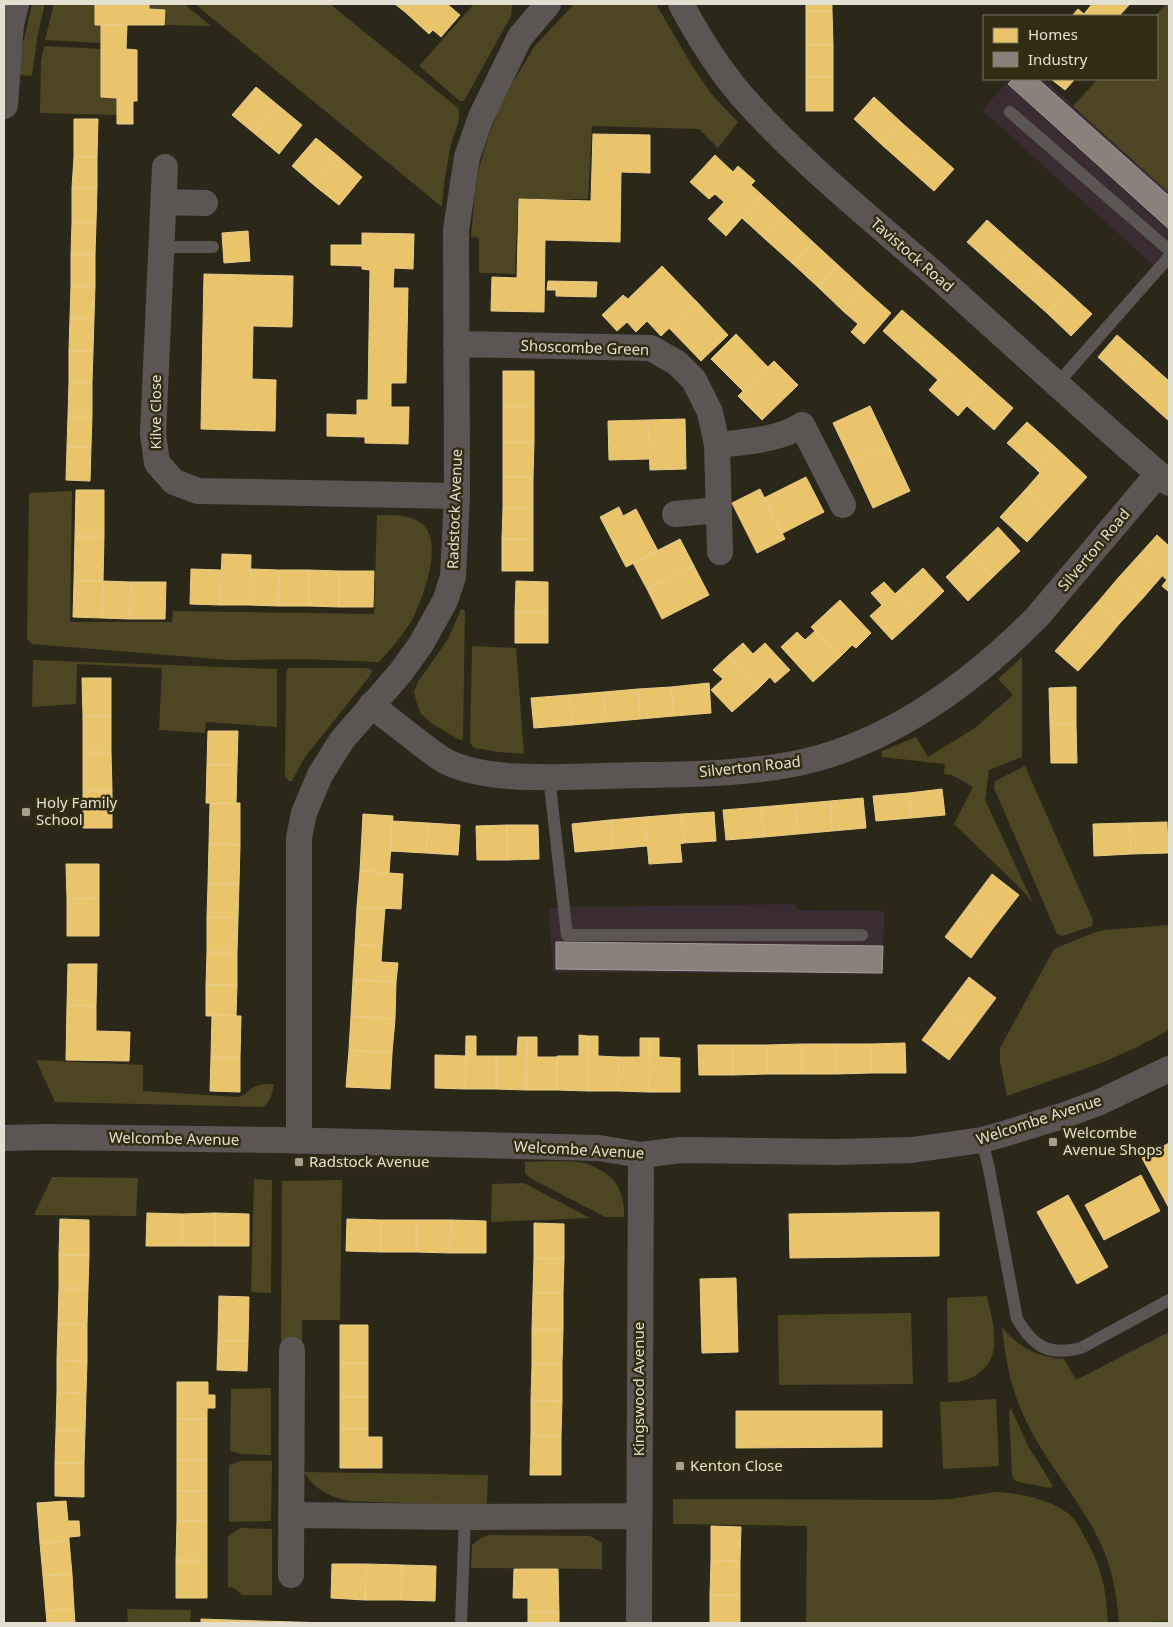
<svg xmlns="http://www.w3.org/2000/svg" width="1173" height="1627" font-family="'Noto Sans',sans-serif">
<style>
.industrial{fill:#3b2c34}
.green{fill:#4e4522}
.homes{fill:#e9c46a;stroke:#e7cc89}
.industry{fill:#8a817c;stroke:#a59e96}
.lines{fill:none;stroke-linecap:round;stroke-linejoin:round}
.service{stroke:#5b5654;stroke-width:12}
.minor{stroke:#5b5654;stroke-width:26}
.tertiary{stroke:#5b5654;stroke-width:28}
.poi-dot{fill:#a3a091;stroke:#322c13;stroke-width:2}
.labels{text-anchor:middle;stroke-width:5;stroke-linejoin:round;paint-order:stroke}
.street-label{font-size:15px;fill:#e3e0d1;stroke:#322c13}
.poi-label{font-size:15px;fill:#e3e0d1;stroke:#322c13;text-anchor:start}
</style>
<rect width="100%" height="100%" fill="#2b281a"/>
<path class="industrial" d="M1010,79H1044L1169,193V267L1163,274L982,110Z
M796,904L797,910L884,911L883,974L553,972L549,908L575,907Z"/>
<path class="green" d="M32,4H45L38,33L32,76L19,75L22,48Z
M54,4H95V24L101,25V43L45,40Z
M149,4H184L211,26L164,25V10L149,9Z
M195,4H330L458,108C462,119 454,133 451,145C447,166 443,186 442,207Z
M474,4H512L511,16L464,101H460L419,66Z
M574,4H659L657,6L693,67L712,95L738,122L718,148L699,129L592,126L588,199H518L515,274L479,273V238L471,237L475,192L479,168L488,138L498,111L512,84L534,47Z
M1166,4L1169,5V193L1073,106L1098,79H1157V16H1155Z
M44,46L101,49V97L117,98V115L40,113L41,61Z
M72,491L70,622H172L173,611L374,614L377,515C391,515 409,514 421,523C445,541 423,598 412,620C403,635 391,649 379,662L304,659L229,660L32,644L27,639L29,493Z
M461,609L465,610L463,739L460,740L431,723L421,714L417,704L414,692L418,682L448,639Z
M472,646L516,648L524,754L499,752L474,748L470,742Z
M1022,657V757L989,770L985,800L1033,903L1022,890L954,824L973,787L952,775L944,774L945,764L882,757V751L916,737L928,757L975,728L1013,695L998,679Z
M33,660L277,669V727L206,722L205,733L159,730L162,668L77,664L76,704L32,707Z
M289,668H365L371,669L372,671L369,677L305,757L292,781H289L285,777L286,675L287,670Z
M1025,766L1093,920L1092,926L1063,936L1057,934L994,788L995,781Z
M1169,925V1030L1137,1047L1104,1062L1007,1096L1000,1061V1048L1054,949L1093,933L1105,930Z
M36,1060L143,1065V1091L238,1097C247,1095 246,1092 252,1088C258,1084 267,1084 274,1084C272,1093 271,1101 263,1107L55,1102Z
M525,1162C544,1162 565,1160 584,1163C589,1164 594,1167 598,1169C618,1178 625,1196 624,1217H605L530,1178L525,1173Z
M52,1177L138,1178L136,1216L34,1215Z
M254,1179L272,1180L271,1293L251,1292Z
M342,1180L340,1320H302V1347L281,1346L282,1181Z
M524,1183L590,1218L491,1222L492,1184Z
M987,1296C992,1321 1004,1354 980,1372C970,1380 960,1383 948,1382L947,1298Z
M911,1313L913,1384L779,1385L778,1315Z
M1002,1327C1020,1349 1036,1356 1064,1359L1076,1380L1169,1332V1621L1119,1623C1117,1598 1113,1572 1103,1549C1082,1500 1043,1461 1022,1412C1010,1384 1005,1357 1002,1327Z
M271,1388V1455L241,1454L230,1451L231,1389Z
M996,1399L999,1466L943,1469L940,1402Z
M1011,1408L1028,1446L1053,1486L1050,1488L1018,1482L1014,1480L1012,1474L1009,1412Z
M241,1461H272L271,1521L229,1522V1465Z
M304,1472L488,1475L487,1506L349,1501C328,1496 316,1490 304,1472Z
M996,1492C1019,1493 1050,1499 1069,1514C1075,1519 1080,1528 1084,1536C1102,1567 1106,1588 1108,1623H806L807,1526L673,1524V1499L926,1500L951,1499Z
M241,1528L272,1529V1595H242L234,1588L228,1587V1537L232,1533Z
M489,1535L590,1536L602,1543V1569L471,1568L472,1545L481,1538Z
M127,1609L191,1610L190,1623H128Z"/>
<path class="homes" d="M95,4H149V9L165,10L164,25H95Z
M395,4H413L405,12Z
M413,4H447L460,15L441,37L433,30L429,34L405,12Z
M806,4H832V11H806Z
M1092,4H1130L1119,16H1086L1084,14Z
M1078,9L1084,14L1086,16H1072Z
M806,11H832L833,45H806Z
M101,25H127L126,49L137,50V101H133V124H117V98L101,97Z
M806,45H833V77H806Z
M806,77H833V111H806Z
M1051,79H1075L1065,90Z
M256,87L279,106L255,134L232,115Z
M874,97L902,123L882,145L854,119Z
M279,106L302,125L279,154L255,134Z
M74,119H98L97,157H74Z
M902,123L928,146L908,168L882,145Z
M593,134L650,135V173L621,172L620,242L545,240L544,312L491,311L492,277L517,278L519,199L591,201Z
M316,138L339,157L315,186L292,166Z
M928,146L954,169L934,191L908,168Z
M715,155L733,172L738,166L755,181L751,185L762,195L726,236L708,219L724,202L715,194L709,199L690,182Z
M74,157H97V188H72Z
M339,157L362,177L339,205L315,186Z
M72,188H97L96,223L72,222Z
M762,195L786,217L765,239L742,218Z
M786,217L813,242L793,264L765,239Z
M987,220L1015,245L995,267L967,242Z
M72,222L96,223L95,254H71Z
M248,231L250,261L224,263L222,233Z
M362,233L414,234L413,269L394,268L393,288H408L406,383H391V407H409L408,444L365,443V437L327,436V414L357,415V400H368L370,270L362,269V266L331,265V245H362Z
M813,242L838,265L818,287L793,264Z
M1015,245L1041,268L1021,290L995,267Z
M71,254H95V286H71Z
M838,265L864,289L843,311L818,287Z
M662,266L697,302L661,336L647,321L636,332L627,322L617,331L602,315L623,295L628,299Z
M1041,268L1067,291L1047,313L1021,290Z
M204,274L293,276L292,327L253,326L252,379L276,380L275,431L201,429Z
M548,281L597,282L596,297L556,296V290H547Z
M71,286H95L94,318H70Z
M864,289L891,313L864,344L851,332L858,324L843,311Z
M1067,291L1092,314L1071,336L1047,313Z
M697,302L728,335L701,361L669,328Z
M902,310L932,336L913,358L883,331Z
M70,318H94L93,351H69Z
M736,334L768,367L743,391L711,359Z
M1117,335L1141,356L1122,379L1098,357Z
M932,336L957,358L938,380L913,358Z
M69,351H93L92,382H69Z
M1141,356L1169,381L1150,404L1122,379Z
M957,358L986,384L958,416L929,390Z
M774,361L798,385L762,420L738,396Z
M503,371H534V406H503Z
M69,382H92V416H68Z
M1169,382V421L1150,404Z
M986,384L1013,408L994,430L966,405Z
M503,406H534V442H503Z
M870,406L889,446L852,463L833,423Z
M68,416H92L91,447H67Z
M685,419L686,469L650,470L648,420Z
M648,420L649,459L609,460L608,421Z
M1027,422L1055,447L1035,468L1007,443Z
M503,442H534L533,477H503Z
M889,446L910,491L873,508L852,463Z
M67,447H91L90,481L66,480Z
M1055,447L1087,477L1053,514L1026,489L1040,473L1035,468Z
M503,477H533V508H503Z
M806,477L824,512L781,534L764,498Z
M760,489L785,539L757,553L732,503Z
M1026,489L1053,514L1027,542L1000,517Z
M76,490H104V536H75Z
M619,507L623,516L636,509L658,551L626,567L600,517Z
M503,508H533V539H502Z
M998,527L1020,551L993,577L971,553Z
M1157,535L1169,546V577L1167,580L1139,555Z
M75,536H104L103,581H74Z
M502,539H533V571H502Z
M680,539L694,566L647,589L633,563Z
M971,553L993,577L968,601L946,577Z
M222,554L251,555L250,605H220Z
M1139,555L1162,576L1143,598L1119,577Z
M694,566L709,595L662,619L647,589Z
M923,568L944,591L917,617L895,594Z
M191,569L221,570L220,605L190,604Z
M251,569L279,570L278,606L250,605Z
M279,570H309V606H278Z
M309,570L339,571V607L309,606Z
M339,571H374L373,607H339Z
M1119,577L1143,598L1120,623L1097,603Z
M1169,577V592L1162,586Z
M74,581H103L102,618L73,617Z
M103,581L131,582L130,619L102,618Z
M516,581L548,582V612H515Z
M131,582H166L165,619H130Z
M884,582L917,617L892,640L870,616L882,605L871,593Z
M840,600L871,633L856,648L852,645L840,657L811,627Z
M1097,603L1120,623L1099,648L1076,627Z
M515,612H548V643H515Z
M1076,627L1099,648L1078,671L1055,651Z
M815,631L840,657L813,682L781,647L797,632L805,640Z
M743,643L753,654L765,643L790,670L775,683L770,677L758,689L728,656Z
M728,656L758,689L732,712L711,690L723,679L713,670Z
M82,678H111V716H83Z
M709,683L711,713L674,716L671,687Z
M671,687L674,716L640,719L638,689Z
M1076,687V724L1050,725L1049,688Z
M638,689L640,719L606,722L604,692Z
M604,692L606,722L572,725L569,695Z
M569,695L572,725L534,728L531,698Z
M83,716H111V752H83Z
M1076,724L1077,763H1051L1050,725Z
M208,731H238L237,765H207Z
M83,752H111L112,790L83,791Z
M207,765H237L236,804L206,803Z
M942,789L945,815L911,818L909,793Z
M112,790V828H83V791Z
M909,793L911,818L876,821L873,796Z
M863,798L866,828L832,831L830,801Z
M830,801L832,831L798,834L796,804Z
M210,803H240V845L209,844Z
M796,804L798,834L764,837L761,807Z
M761,807L764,837L726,840L723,810Z
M714,812L716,841L684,843L681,814Z
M363,814L393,816L389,873L360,871Z
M681,814L684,843L680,844L682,862L649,864L645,817Z
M645,817L647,846L613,849L610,820Z
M610,820L613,849L575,852L572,824Z
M392,821L428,823L426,853L390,851Z
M1167,822L1168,853L1131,854L1130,823Z
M428,823L460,825L458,855L426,853Z
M1130,823L1131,854L1094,856L1093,824Z
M507,825V860H477L476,826Z
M507,825H538L539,859L507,860Z
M209,844L240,845L239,884H208Z
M66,864H99V898L67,899Z
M360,871L403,874L401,909L357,907Z
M992,874L1019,895L994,927L968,906Z
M208,884H239L238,918L207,917Z
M99,898V936H67V899Z
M968,906L994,927L971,958L945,937Z
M357,907L385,908L382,946L355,944Z
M207,917L238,918L237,952H207Z
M355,944L382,946L381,962L398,963L396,982L353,980Z
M207,952H237V985H206Z
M68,964H97L96,1006L67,1005Z
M969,977L996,998L972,1030L945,1009Z
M353,980L396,982L395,1019L351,1016Z
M206,985H237L236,1016H206Z
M67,1005L96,1006V1031L130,1032L129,1061L66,1060Z
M945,1009L972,1030L949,1060L922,1040Z
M212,1015L241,1016L240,1058L211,1057Z
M351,1016L395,1019L392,1053L349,1050Z
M579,1035L588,1036V1091L557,1090V1056H579Z
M466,1036H476V1056H496V1089H465Z
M588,1036H598V1056L619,1057L618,1091H588Z
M518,1037H527L526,1090L496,1089V1056H517Z
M527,1037H537V1057H557V1090H526Z
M640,1038H650L649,1092L618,1091L619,1057H640Z
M650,1038H659V1057L680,1058V1092H649Z
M905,1043L906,1073H871V1044Z
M802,1044V1074H768L767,1045Z
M802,1044H836L837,1074H802Z
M836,1044H871V1073L837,1074Z
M698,1045H733V1075H699Z
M733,1045H767L768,1074L733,1075Z
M349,1050L392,1053L390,1089L346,1087Z
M435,1055L466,1056L465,1089L435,1088Z
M211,1057L240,1058V1092L210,1091Z
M1169,1143V1208L1142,1158Z
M1141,1175L1160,1211L1104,1240L1085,1205Z
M1068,1195L1108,1267L1077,1284L1037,1212Z
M939,1212V1256L790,1258L789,1214Z
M147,1213L182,1214V1246H146Z
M215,1213V1246H182V1214Z
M215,1213L249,1214V1246H215Z
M60,1219L89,1220V1255H59Z
M347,1219L381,1220V1252L346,1251Z
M381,1220H416V1252H381Z
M416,1220H451L450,1253L416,1252Z
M451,1220L486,1221V1253H450Z
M534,1223L564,1224V1259L534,1258Z
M59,1255H89L88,1288H59Z
M534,1258L564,1259L563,1293H533Z
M736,1278L738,1352L702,1353L700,1279Z
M59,1288H88L87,1324H58Z
M533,1293H563V1330L532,1329Z
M219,1296L249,1297L248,1341H218Z
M58,1324H87V1361L57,1360Z
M340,1325H368V1363H340Z
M532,1329L563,1330L562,1364H532Z
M218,1341H248L247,1371L217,1370Z
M57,1360L87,1361L86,1393L57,1392Z
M340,1363H368V1397H340Z
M532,1364H562V1401L531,1400Z
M177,1382H208V1395H215V1408H207V1419H177Z
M57,1392L86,1393L85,1430H56Z
M340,1397H368V1429H340Z
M531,1400L562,1401L561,1436L531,1435Z
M736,1411H882V1447L736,1448Z
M177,1419H207V1460H177Z
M340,1429H368V1437H382V1468H340Z
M56,1430H85L84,1463H55Z
M531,1435L561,1436V1475H530Z
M177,1460H207V1491H177Z
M55,1463H84V1497L55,1496Z
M177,1491H207V1521H177Z
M66,1501L68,1521H79L80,1536L69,1537V1541L40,1543L37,1503Z
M177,1521H207V1560H176Z
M711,1526L741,1527L740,1561L711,1560Z
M69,1541L72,1574L43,1576L40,1543Z
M176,1560H207V1598H176Z
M711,1560L740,1561V1595H710Z
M332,1564H366L365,1600L331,1598Z
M366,1564L402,1565L401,1600H365Z
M402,1565L436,1566L435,1601L401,1600Z
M514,1569H558L559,1613L528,1612V1598H513Z
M72,1574L74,1609L46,1611L43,1576Z
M710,1595H740V1623H710Z
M74,1609L75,1623H47L46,1611Z
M528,1612L559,1613V1623H528Z
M201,1619L229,1620V1623H201Z
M229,1620L260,1621V1623H229Z
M260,1621L295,1622V1623H260Z
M295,1622L326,1623H295Z"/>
<path class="industry" d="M1013,79H1038L1169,196V229L1008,84Z
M556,942L883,946L882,973L556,969Z"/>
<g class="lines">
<path class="service" d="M1010,112L1169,250
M163,247H213
M1057,384L1169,257
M549,777L567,935H862
M982,1140L989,1169L1017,1319C1034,1347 1048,1356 1081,1348L1169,1300
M461,1623L465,1517"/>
<path class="minor" d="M681,4C698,36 717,67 741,95C799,161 872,219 938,277C1015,346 1091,416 1169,483
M165,167L153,434L157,463L174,482L198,491L457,496
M165,202L205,203
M456,344L651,348L677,363L694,380L710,412L717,445L720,552
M717,445C743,442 780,440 802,425L843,505
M675,514L719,510
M371,705C386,717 401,728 416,740C426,748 436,756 447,762C489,782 557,777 603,776C665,774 728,776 788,765C884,748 970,685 1037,617L1158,474
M4,1138L47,1137L278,1140L599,1148L641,1155L681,1150L835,1152L912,1150L982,1140L1007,1133L1062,1116L1100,1102L1169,1069
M299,1141V838L304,813L320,775L342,740L401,672L421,644L445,601L453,577L457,496L456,230L467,157L481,117L520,37L548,4
M292,1515L465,1517L639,1516
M291,1575L292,1350
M639,1623L641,1155"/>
<path class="tertiary" d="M4,105L10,24L15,4"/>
</g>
<g class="poi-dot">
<rect x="21" y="807" width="10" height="10" rx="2.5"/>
<rect x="1048" y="1137" width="10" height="10" rx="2.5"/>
<rect x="294" y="1157" width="10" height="10" rx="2.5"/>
<rect x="675" y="1461" width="10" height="10" rx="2.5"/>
</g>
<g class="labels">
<g class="street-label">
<text transform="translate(912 255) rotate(41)" y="5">Tavistock Road</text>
<text transform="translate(585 348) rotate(2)" y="5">Shoscombe Green</text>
<text transform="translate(156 412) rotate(-90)" y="5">Kilve Close</text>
<text transform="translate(455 509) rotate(-88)" y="5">Radstock Avenue</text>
<text transform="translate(1094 550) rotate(-50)" y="5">Silverton Road</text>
<text transform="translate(750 767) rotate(-6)" y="5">Silverton Road</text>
<text transform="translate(1039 1120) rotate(-18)" y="5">Welcombe Avenue</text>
<text transform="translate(174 1139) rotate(1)" y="5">Welcombe Avenue</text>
<text transform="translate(579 1150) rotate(3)" y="5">Welcombe Avenue</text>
<text transform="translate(639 1389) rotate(-90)" y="5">Kingswood Avenue</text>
</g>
<g class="poi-label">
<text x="36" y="808">Holy Family<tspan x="36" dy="17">School</tspan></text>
<text x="1063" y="1138">Welcombe<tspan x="1063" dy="17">Avenue Shops</tspan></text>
<text x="309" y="1167">Radstock Avenue</text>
<text x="690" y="1471">Kenton Close</text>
</g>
</g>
<rect width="1173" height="1627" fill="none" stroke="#e3e0d1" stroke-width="10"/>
<rect x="983" y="15" width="175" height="65" fill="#322c13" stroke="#79745f"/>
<rect x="993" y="28" width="25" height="15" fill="#e9c46a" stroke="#79745f"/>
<text x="1028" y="40" font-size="15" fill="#e3e0d1">Homes</text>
<rect x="993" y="52" width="25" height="15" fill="#8a817c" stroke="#79745f"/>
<text x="1028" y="65" font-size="15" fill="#e3e0d1">Industry</text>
</svg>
